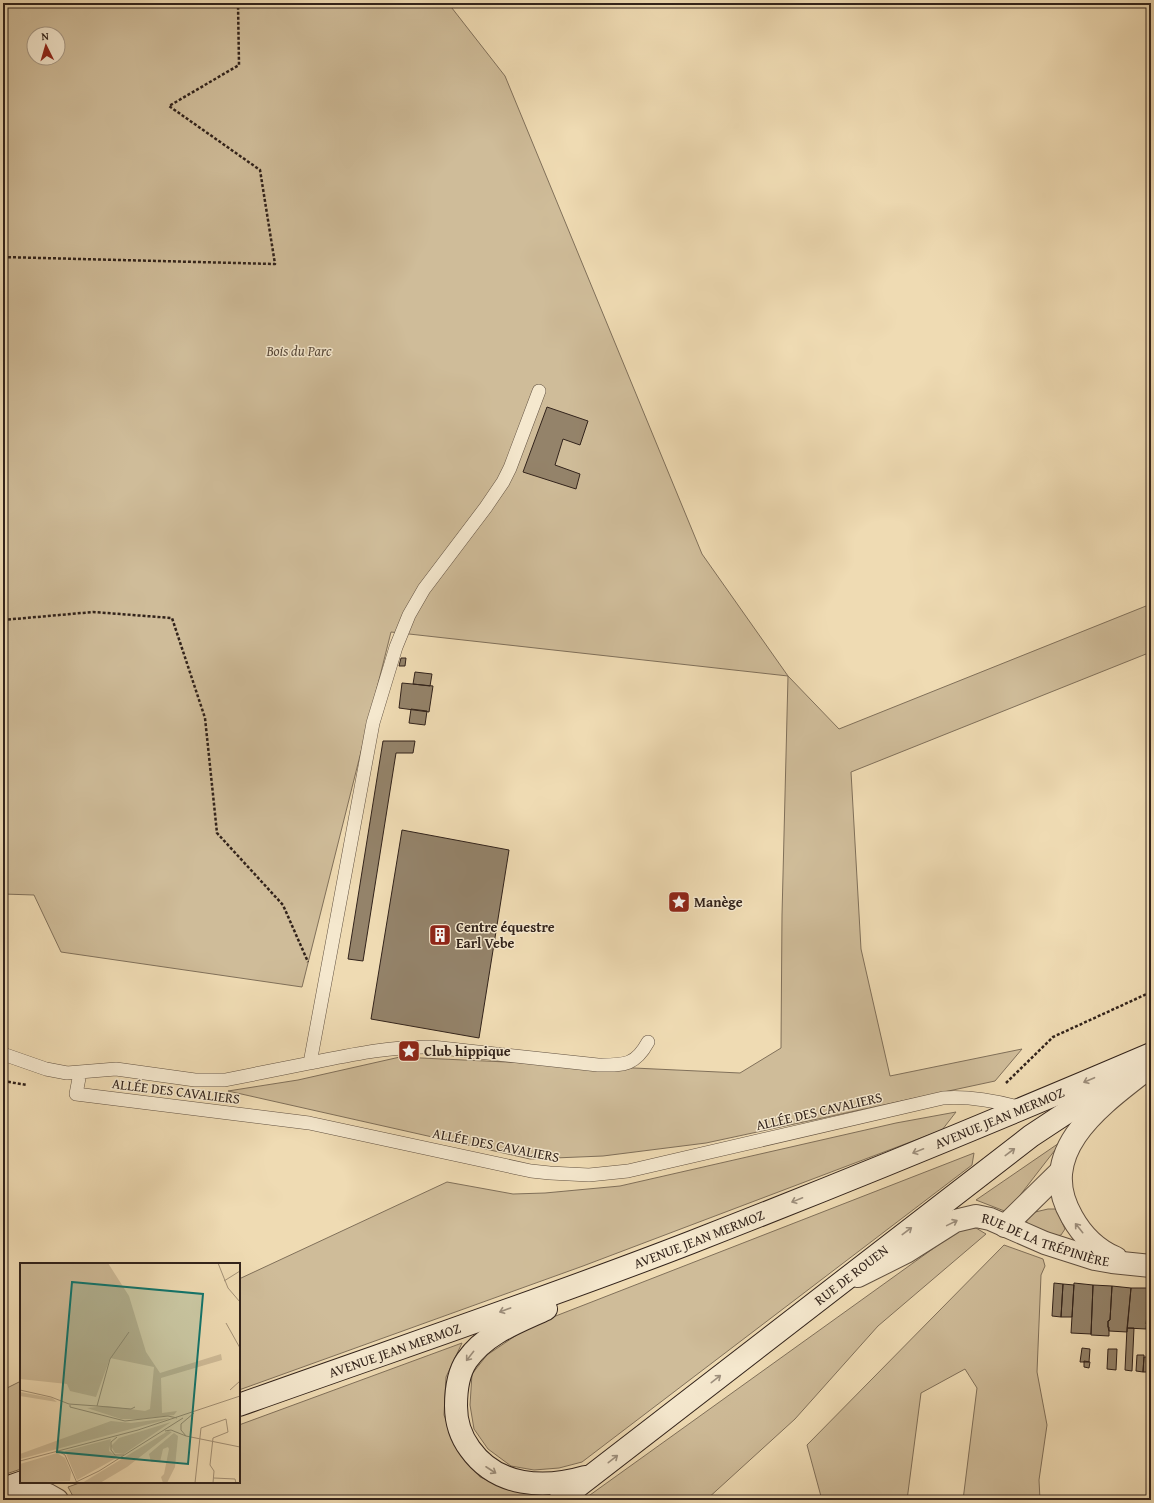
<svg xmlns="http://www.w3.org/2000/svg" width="1154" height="1503" font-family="'Gentium Book Plus',serif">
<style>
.green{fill:#cfbc99;stroke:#80705a;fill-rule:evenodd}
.building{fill:#94836a;stroke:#32231b}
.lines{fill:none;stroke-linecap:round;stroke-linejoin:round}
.service-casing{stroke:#615141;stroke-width:14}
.minor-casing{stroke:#615141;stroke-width:24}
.tertiary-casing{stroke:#615141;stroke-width:24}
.secondary-casing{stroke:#32231b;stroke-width:24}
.path{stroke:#32231b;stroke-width:2.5;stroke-dasharray:3 2;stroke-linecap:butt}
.service{stroke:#f5e8ce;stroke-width:13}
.minor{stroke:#f5e8ce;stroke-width:22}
.tertiary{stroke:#f5e8ce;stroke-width:22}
.secondary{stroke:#f5e8ce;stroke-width:22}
.oneway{stroke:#9d8f7d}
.labels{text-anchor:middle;stroke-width:3;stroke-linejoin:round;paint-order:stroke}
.park-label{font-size:14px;font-style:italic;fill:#59493a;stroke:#f5e8ce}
.poi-label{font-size:14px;font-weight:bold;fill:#32231b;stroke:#f5e8ce;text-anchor:start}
.street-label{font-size:14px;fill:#32231b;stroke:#f5e8ce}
.inset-road{fill:none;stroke:#a39176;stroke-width:1}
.view{fill:#0f766e;fill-opacity:0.15;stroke:#0f766e;stroke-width:2}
.inset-edge{fill:none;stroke:#32231b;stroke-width:2}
</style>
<rect width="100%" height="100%" fill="#efdbb3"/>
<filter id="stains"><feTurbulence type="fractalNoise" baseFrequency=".005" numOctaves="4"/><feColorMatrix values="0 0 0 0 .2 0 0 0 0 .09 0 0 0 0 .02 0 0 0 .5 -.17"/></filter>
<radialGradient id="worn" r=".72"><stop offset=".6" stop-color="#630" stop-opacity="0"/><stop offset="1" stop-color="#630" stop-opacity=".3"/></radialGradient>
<path class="green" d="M3,3H448L505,76L702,554L788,676L839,729L1151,604V652L851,772L861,949L890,1076L1022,1049L995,1081L706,1143L603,1156L530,1159L228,1091L298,1080L400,1057L740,1073L781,1048L782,915L788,676L391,632L302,987L61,952L34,895L3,894ZM34,34H58V58H34Z
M956,1112L942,1130L583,1266L239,1390V1279L447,1182L513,1194L545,1193L620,1186L896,1123Z
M1062,1141L1007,1212L976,1200Z
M974,1153L972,1165L582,1462L559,1468L534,1470L511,1466L488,1449L474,1429L470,1405L472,1374L487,1355L530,1326Z
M1048,1209H1056L1065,1229L1061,1235L1053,1237L1030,1229L1026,1220L1031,1213Z
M976,1228L986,1234L878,1326L795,1419L706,1500H583L959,1230Z
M1004,1245L1043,1259L1045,1266L1041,1275L1037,1372L1047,1425L1039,1480L1040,1500H963L977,1388L965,1369L921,1393L907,1500H822L807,1445Z
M462,1343L446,1377L444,1415L456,1447L480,1477L507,1488L540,1496L535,1500H75L68,1487L82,1482H239V1425Z
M21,1381V1469L3,1475V1390Z"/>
<path class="building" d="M547,407L588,421L580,445L563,439L555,465L580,474L576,489L523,472Z
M401,658H406L405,666H399Z
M415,672L432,674L430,686L413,684Z
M402,683L433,686L429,712L399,708Z
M411,709L427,711L425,725L409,723Z
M383,741H415L413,753H396L363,961L348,959Z
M402,830L509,850L479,1038L371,1019Z
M1054,1283L1063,1284L1061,1317L1052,1316Z
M1074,1283L1093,1285L1091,1334L1071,1333Z
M1063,1284L1074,1285L1072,1317H1061Z
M1093,1285L1112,1286L1110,1320L1108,1321V1327H1109V1336L1091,1335Z
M1112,1286L1131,1288L1127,1332L1109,1331L1108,1327V1321L1110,1320Z
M1131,1288H1150L1146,1329L1127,1328Z
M1150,1288L1151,1289V1324H1146Z
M1127,1328H1134L1132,1371L1125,1370Z
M1082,1348L1090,1349L1089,1362H1080Z
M1108,1349H1117L1116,1370L1107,1369Z
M1137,1355H1144L1143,1372L1136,1371Z
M1144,1357H1151V1372H1143Z
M1084,1361L1090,1362L1089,1368L1084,1367Z"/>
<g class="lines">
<g class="service-casing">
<path id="service" d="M3,1054L46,1069L67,1073L116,1069L195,1080H225L310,1063L373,723L396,647L409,615L424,589L486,507L503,482L510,468L539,391
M310,1063C350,1055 390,1046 432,1047L598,1065C624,1065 635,1066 648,1042
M80,1073L76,1094L309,1123L531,1171L550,1173L589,1175L628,1171L943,1098C970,1096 996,1101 1022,1108"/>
</g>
<g class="minor-casing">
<g id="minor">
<path d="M1005,1226L1061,1171"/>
<path d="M1116,1258C1097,1250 1082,1235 1072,1217C1033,1150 1105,1102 1151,1066"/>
<path id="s1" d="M858,1276L906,1252L955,1221L976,1216L990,1219L1045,1243L1095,1259L1112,1262L1151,1266"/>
</g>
</g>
<g class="tertiary-casing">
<path id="tertiary" d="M3,1491C22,1487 41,1489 57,1500"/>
</g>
<g class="secondary-casing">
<g id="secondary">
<path d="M546,1309C518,1322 486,1333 467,1360C458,1373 456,1391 456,1406C456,1422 461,1437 470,1449C497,1487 544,1489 585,1477"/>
<path id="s2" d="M239,1405C390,1351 543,1300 692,1242C846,1182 999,1119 1151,1054"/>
<path d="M3,1489L23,1482"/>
<path id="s3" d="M560,1500L1031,1136L1084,1101L1122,1079"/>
</g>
</g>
<path class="path" d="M3,257L275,264L260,170L169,106L239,65L238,3
M3,620L93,612L172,618L205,718L217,833L283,905L308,962
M3,1081L27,1085
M1006,1083L1053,1037L1151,992"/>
<use href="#service" class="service"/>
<use href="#minor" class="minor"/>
<use href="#tertiary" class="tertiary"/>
<use href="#secondary" class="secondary"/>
</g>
<defs><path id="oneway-shaft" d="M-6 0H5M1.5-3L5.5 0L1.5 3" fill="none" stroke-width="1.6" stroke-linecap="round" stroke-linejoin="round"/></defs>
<g class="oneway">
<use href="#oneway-shaft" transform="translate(1089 1080) rotate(157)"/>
<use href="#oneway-shaft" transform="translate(918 1151) rotate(158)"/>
<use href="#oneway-shaft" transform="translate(1010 1152) rotate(-37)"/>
<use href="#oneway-shaft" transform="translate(797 1200) rotate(158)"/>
<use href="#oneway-shaft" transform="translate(952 1223) rotate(-26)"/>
<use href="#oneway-shaft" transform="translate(1079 1228) rotate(-129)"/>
<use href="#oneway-shaft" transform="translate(907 1231) rotate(-37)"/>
<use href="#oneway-shaft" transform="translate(505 1310) rotate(160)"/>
<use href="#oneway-shaft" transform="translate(470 1356) rotate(128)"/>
<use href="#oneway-shaft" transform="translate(716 1379) rotate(-38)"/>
<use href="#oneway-shaft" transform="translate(613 1459) rotate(-38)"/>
<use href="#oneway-shaft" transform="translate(491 1470) rotate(33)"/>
</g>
<defs>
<g id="sight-square" transform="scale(1.15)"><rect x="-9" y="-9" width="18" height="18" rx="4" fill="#8f2418" stroke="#f5e8ce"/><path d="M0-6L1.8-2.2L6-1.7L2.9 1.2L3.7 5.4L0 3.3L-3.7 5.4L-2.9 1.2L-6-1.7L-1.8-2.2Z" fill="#fff"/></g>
<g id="building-square" transform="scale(1.15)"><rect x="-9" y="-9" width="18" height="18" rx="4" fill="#8f2418" stroke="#f5e8ce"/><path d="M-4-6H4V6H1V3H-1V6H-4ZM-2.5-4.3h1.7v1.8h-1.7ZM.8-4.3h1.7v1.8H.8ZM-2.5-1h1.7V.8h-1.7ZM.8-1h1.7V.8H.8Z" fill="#fff"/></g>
</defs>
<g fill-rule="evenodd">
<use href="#sight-square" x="679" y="902"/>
<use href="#building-square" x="440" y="935"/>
<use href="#sight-square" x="409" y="1051"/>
</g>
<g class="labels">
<g class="park-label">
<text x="299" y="356">Bois du Parc</text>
</g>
<g class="poi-label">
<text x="694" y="907">Manège</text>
<text x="456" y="932">Centre équestre<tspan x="456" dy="16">Earl Vebe</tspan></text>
<text x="424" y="1056">Club hippique</text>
</g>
<g class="street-label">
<text transform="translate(176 1091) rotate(7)" y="5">ALLÉE DES CAVALIERS</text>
<text transform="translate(819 1111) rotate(-13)" y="5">ALLÉE DES CAVALIERS</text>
<text dy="5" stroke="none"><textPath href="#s2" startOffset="813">AVENUE JEAN MERMOZ</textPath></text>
<text transform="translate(496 1145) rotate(11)" y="5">ALLÉE DES CAVALIERS</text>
<text dy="5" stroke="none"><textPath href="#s2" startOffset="489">AVENUE JEAN MERMOZ</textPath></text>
<text dy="5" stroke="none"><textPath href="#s1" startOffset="207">RUE DE LA TRÉPINIÈRE</textPath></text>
<text dy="5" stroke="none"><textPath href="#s3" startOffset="368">RUE DE ROUEN</textPath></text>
<text dy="5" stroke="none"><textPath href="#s2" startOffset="165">AVENUE JEAN MERMOZ</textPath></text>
</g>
</g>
<g transform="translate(20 1263)">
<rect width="220" height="220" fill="#efdbb3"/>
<path d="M0,0H88L109,33L126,89L140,110L201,91L202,97L141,115L142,150L157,148L154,152L121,156H101L67,145L87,143L125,148L130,146L134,104L90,95L76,134L50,128L47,121L0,116ZM0,129L32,135L37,139L0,133ZM149,155L148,156L0,196V191L91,158L111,160ZM151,159L104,191L95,190L91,183L99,175ZM148,168L152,169L107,204L80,220H62ZM154,170L158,173L155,204L147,220H143L141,214L144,211L149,186L148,184L143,186L140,199H131L129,191ZM91,176L89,188L98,194L57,217L45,188ZM37,190L45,195L51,209L50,218L0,220V201Z" fill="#cfbc99"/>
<path class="inset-road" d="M198,0L208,25L220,39M204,18L220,8M206,60L220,85V101M0,127L31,134L49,141L77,143L90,96L109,69M210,127L220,118M50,142V144L105,158L148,153L157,155M77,143L111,146L115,144M145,168L151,167L166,173L220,184M166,173L161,167V161L174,150M97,174L91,179V187L95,192H104M38,188L45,192L57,220M0,198L118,167L220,133M194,215L215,216L216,220M54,220L79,208L163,155M175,220L181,165L206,156L208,169L193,175L190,202L194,208L193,220"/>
<path class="view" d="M52,19L183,31L168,201L37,189Z"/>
<rect width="220" height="220" class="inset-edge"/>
</g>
<rect width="1154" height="1503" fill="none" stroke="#efdbb3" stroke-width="16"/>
<rect x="4" y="4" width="1146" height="1495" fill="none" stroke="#32231b" stroke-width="2"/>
<rect x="8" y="8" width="1138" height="1487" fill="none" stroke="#32231b"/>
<g transform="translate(46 46) rotate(355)"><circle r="19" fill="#f5e8ce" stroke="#a79986"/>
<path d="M0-3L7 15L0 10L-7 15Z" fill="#8f2418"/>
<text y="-6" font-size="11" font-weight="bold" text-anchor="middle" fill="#32231b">N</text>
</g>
<rect width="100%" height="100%" filter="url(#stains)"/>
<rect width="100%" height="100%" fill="url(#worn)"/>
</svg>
